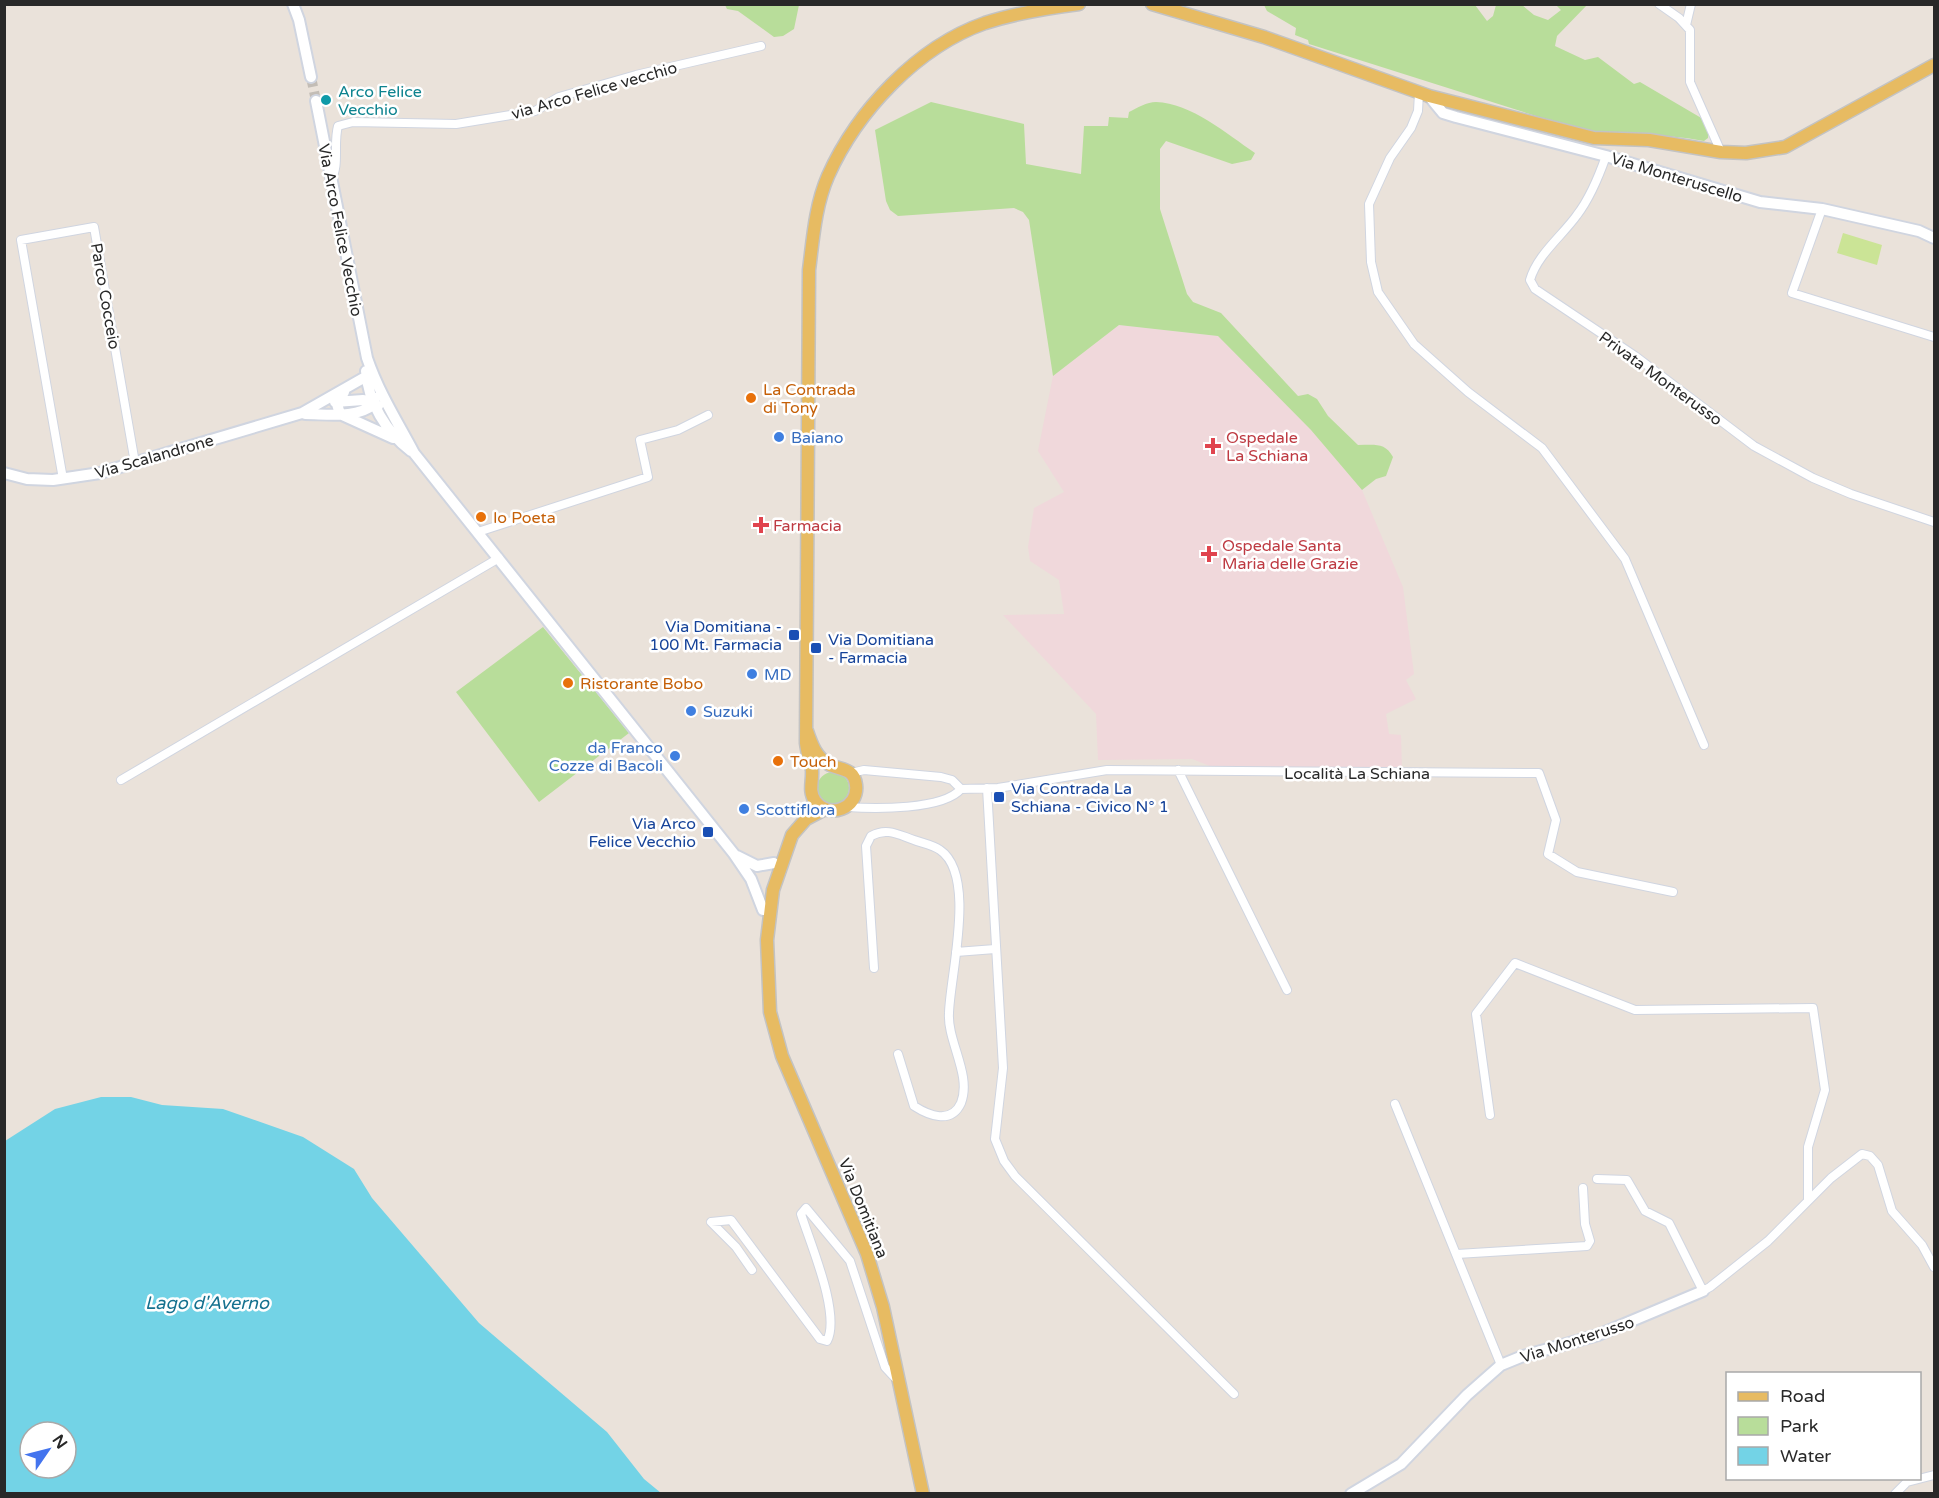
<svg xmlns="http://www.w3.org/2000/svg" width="1939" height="1498" font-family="'Varela Round',sans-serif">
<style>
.medical{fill:#f0d8db}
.green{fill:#b8dd9a}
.pitch{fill:#cbe496}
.water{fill:#73d3e6;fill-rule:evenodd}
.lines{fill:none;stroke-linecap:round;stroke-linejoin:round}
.secondary-tunnel{stroke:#c3bdb6;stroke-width:10;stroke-dasharray:10 5;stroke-linecap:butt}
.street-casing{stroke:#d0d5e0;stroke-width:10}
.secondary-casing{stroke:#d0d5e0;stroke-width:14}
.primary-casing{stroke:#c3c3c3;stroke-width:15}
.street{stroke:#fff;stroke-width:8}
.secondary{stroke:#fff;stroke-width:10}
.primary{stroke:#e7bb62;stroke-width:12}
.culture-dot{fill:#0f9aa8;stroke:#fff;stroke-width:2}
.food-dot{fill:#e8710a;stroke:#fff;stroke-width:2}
.shop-dot{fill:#3f7fe0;stroke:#fff;stroke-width:2}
.health-dot{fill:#e0444e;stroke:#fff;stroke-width:2}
.transit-dot{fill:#1a4fb4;stroke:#fff;stroke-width:2}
.labels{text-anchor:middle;stroke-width:5;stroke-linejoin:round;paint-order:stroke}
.street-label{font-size:16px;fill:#282828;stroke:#fff}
.culture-label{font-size:16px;fill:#0d838f;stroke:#fff;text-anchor:start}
.food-label{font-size:16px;fill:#c56008;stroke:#fff;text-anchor:start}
.shop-label{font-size:16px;fill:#366cbe;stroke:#fff;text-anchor:start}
.health-label{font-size:16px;fill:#be3a42;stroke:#fff;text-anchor:start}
.transit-label{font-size:16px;fill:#164399;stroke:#fff;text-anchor:end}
.water-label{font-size:18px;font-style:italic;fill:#15718f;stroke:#fff}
</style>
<rect width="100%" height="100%" fill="#eae2da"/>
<path class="medical" d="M1119,325L1218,336L1311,430L1362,490L1403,587L1414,674L1406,680L1416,699L1386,714L1389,734L1401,735L1402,770L1215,768L1192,759L1098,760L1096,714L1003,615L1064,614L1059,580L1030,561L1028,547L1034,508L1064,492L1038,451L1053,376Z"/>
<path class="green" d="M725,5H799L794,29L783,36L774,37L738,11L727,9Z
M1264,5H1475L1487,21L1493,16L1496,5H1522L1534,15L1548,20L1561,10L1556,5H1587L1557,36L1555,46L1585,60L1598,57L1634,84L1640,82L1703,119L1709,128L1708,138L1704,141C1661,132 1617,137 1574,128L1309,44L1308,40L1295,35L1296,28L1267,11Z
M931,102L1024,124L1026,164L1081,174L1084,126H1108L1109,117L1128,118L1129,112C1137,108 1147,102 1156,102C1191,103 1227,134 1255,153L1251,160L1232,164L1166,141L1160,149V209L1187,294L1193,302L1221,313L1298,396L1308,394L1317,399L1328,416L1358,445C1374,445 1385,442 1393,457L1386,476L1376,479L1362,490L1311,430L1218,336L1119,325L1053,376L1029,220L1023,212L1014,208L898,216L890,210L886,201L875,130Z
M543,627L629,733L539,802L456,692Z
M817 788a16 16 0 1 1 32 0a16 16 0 1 1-32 0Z"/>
<path class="pitch" d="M1843,233L1882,245L1877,265L1837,253Z"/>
<path class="water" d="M101,1097H131L162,1105L223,1109L303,1137L354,1169L372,1198L479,1323L607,1432L644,1479L661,1493H5V1141L55,1109ZM30,1432H66V1468H30Z"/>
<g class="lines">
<path class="secondary-tunnel" d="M311,77L316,101"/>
<g class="street-casing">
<path id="street" d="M1659,4L1679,18L1690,30V82L1721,152
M1686,25L1691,4
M1419,93L1418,111L1411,128L1390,158L1369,204L1371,262L1378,292L1414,344L1468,392L1542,448L1625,559L1704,745
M1606,156C1599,176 1590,198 1577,215C1562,236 1537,255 1530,280L1535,289L1635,356L1754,446L1813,478L1851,494L1934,522
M331,179C340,166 333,144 338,126L353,122L456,124L535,111L559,97L636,75L761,46
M1822,209L1792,293L1934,337
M63,479L21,240L94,227L135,463
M478,532L648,477L640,440L678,430L708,415
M1178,770L1287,990
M851,773L864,770L941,777L952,780L961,789L998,788L1107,770L1539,773L1556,820L1548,854L1577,872L1673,892
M121,780L499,558
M987,788L1003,1068L995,1139L1004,1161L1015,1176L1234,1394
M847,807C875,809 943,810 961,789
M956,952L995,949
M874,968L866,846L871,836C887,827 899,835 914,840C922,843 933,845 940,850C977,875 950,975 949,1013C947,1041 972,1075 961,1103C951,1125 928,1115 914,1106L898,1054
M1395,1104L1501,1365
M1490,1115L1476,1014L1515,963L1635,1010L1813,1008L1825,1090L1808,1147V1201L1768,1241L1710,1287L1703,1291L1669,1223L1645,1211L1627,1180L1597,1179
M1808,1201L1831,1178L1862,1154L1870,1156L1878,1165L1892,1211L1922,1245L1934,1267
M1457,1254L1587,1246L1590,1241L1585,1224L1583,1188
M752,1270L736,1247L711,1222L731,1220L820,1339L827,1341C841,1314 810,1243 801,1214L806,1208L850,1261L885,1367L898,1381
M1895,1494L1907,1482L1934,1475"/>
</g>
<g class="secondary-casing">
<path id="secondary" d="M293,4L299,20L311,77
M1429,96L1443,113L1456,117L1606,156L1760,202L1822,209L1919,231L1934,238
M316,101L367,358C379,393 397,421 414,453L734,854L751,879L763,910
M366,371C368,402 386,432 411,451
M344,392L337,404L340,414L393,438
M335,402L363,400L378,406
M305,414C327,414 357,419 374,404L375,398
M4,473L27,479L53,480L100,473L302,413L367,376
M737,856L757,866L774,863
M1351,1494L1401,1464L1467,1395L1501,1365L1523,1356L1598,1335L1703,1291"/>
</g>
<g class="primary-casing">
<path id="primary" d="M1152,4L1264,37L1429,96L1594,138L1649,140L1721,152L1746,153L1785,147L1934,65
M807,731C811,743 816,758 830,765C841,770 854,768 856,785C859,808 829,820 815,801C808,791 813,781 812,770C810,761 807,752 806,743L809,270C813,239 815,206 828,176C857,111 917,47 985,23C1016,13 1047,8 1079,4
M825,809L806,819L792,835L773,890L767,940L770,1012L782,1056L867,1254L883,1307L923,1494"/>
</g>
<use href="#street" class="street"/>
<use href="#secondary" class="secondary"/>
<use href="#primary" class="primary"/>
</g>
<circle class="culture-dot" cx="326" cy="100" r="6"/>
<g class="food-dot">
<circle cx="751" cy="398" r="6"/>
<circle cx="481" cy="517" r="6"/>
<circle cx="568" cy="683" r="6"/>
<circle cx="778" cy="761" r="6"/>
</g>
<g class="shop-dot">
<circle cx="779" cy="437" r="6"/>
<circle cx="752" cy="674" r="6"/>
<circle cx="691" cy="711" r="6"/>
<circle cx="675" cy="756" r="6"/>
<circle cx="744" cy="809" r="6"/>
</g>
<g class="health-dot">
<path d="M1210 437h6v6h6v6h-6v6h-6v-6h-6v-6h6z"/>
<path d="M758 516h6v6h6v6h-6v6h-6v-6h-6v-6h6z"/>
<path d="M1206 545h6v6h6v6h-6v6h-6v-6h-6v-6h6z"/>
</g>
<g class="transit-dot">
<rect x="788" y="629" width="12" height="12" rx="3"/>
<rect x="810" y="642" width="12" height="12" rx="3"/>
<rect x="993" y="791" width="12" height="12" rx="3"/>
<rect x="702" y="826" width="12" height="12" rx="3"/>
</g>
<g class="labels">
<g class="street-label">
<text transform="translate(594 90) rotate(-16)" y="6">via Arco Felice vecchio</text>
<text transform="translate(1677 177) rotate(17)" y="6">Via Monteruscello</text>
<text transform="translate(341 230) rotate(79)" y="6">Via Arco Felice Vecchio</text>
<text transform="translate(106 296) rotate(80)" y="6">Parco Cocceio</text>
<text transform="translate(1661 378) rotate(36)" y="6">Privata Monterusso</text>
<text transform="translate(154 456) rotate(-16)" y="6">Via Scalandrone</text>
<text x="1357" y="779">Località La Schiana</text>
<text transform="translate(864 1208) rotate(68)" y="6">Via Domitiana</text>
<text transform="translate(1577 1339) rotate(-18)" y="6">Via Monterusso</text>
</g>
<g class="culture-label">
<text x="338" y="97">Arco Felice<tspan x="338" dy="18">Vecchio</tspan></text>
</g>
<g class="food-label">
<text x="763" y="395">La Contrada<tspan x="763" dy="18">di Tony</tspan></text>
<text x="493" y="523">Io Poeta</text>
<text x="580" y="689">Ristorante Bobo</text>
<text x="790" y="767">Touch</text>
</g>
<g class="shop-label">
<text x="791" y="443">Baiano</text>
<text x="764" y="680">MD</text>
<text x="703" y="717">Suzuki</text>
<text x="663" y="753" text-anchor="end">da Franco<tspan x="663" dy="18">Cozze di Bacoli</tspan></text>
<text x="756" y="815">Scottiflora</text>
</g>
<g class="health-label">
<text x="1226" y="443">Ospedale<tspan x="1226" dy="18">La Schiana</tspan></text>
<text x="773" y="531">Farmacia</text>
<text x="1222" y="551">Ospedale Santa<tspan x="1222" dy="18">Maria delle Grazie</tspan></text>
</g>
<g class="transit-label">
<text x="782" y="632">Via Domitiana -<tspan x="782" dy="18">100 Mt. Farmacia</tspan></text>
<text x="828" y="645" text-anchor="start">Via Domitiana<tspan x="828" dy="18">- Farmacia</tspan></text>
<text x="1011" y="794" text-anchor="start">Via Contrada La<tspan x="1011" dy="18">Schiana - Civico N° 1</tspan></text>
<text x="696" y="829">Via Arco<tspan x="696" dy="18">Felice Vecchio</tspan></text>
</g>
<g class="water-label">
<text x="207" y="1309">Lago d'Averno</text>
</g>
</g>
<rect width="1939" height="1498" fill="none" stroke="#282828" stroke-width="12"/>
<rect x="1726" y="1372" width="195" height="108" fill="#ffffff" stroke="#a9a9a9" stroke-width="1.5"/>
<rect x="1738" y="1392" width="30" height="9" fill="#e7bb62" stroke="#a9a9a9" stroke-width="1.5"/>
<text x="1780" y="1402" font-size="18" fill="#282828">Road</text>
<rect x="1738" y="1417" width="30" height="18" fill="#b8dd9a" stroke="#a9a9a9" stroke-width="1.5"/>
<text x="1780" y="1432" font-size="18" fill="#282828">Park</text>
<rect x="1738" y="1447" width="30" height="18" fill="#73d3e6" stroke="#a9a9a9" stroke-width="1.5"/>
<text x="1780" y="1462" font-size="18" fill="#282828">Water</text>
<g transform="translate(48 1450) rotate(55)"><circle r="28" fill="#ffffff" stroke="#a9a9a9" stroke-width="1.5"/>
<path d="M0-4.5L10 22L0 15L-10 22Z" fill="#4374ee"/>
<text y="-9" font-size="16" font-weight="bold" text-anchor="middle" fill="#282828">N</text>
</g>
</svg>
